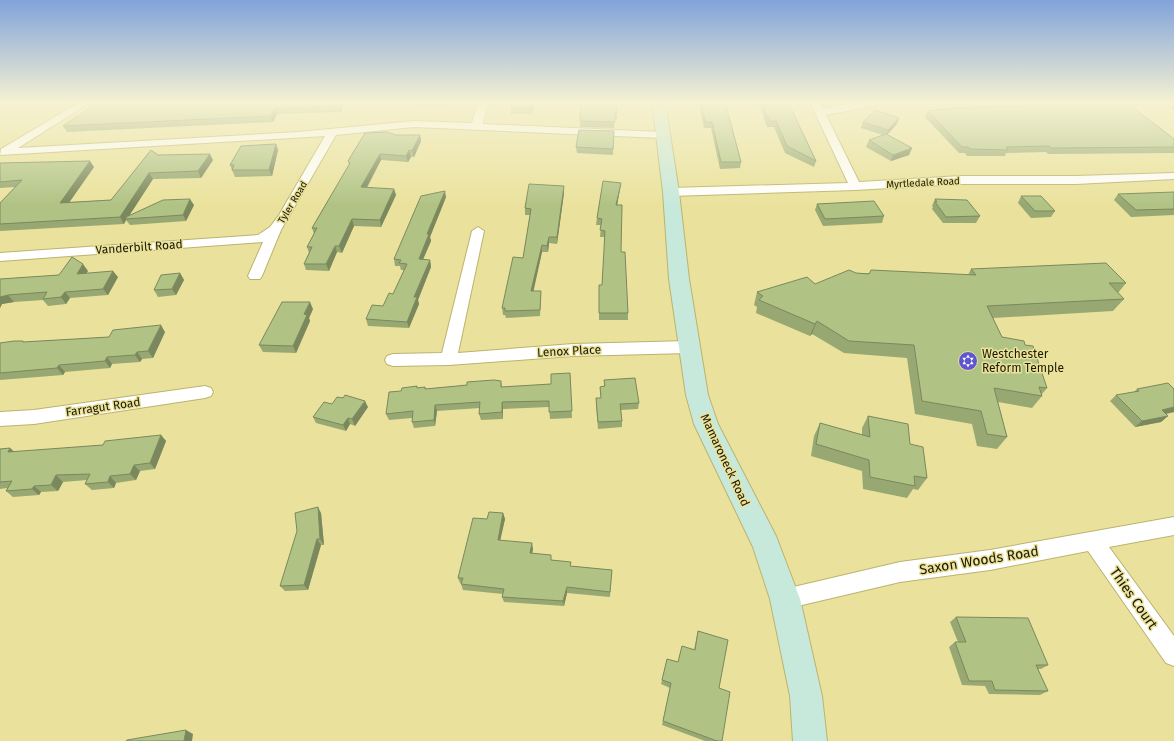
<svg xmlns="http://www.w3.org/2000/svg" width="1174" height="741" font-family="'Fira Sans',sans-serif">
<style>
.lines{fill:none;stroke-linecap:round;stroke-linejoin:round}
.street-casing{stroke:#bbb36e;stroke-width:2}
.secondary-casing{stroke:#bbb36e;stroke-width:2}
.street{fill:#fff;fill-rule:evenodd}
.secondary{fill:#c7e9db;fill-rule:evenodd}
.wall{fill:#97a872}
.shaded-wall{fill:#7b885d}
.building{fill:#b0c385;stroke:#7b885d}
.labels{text-anchor:middle;stroke-width:3;stroke-linejoin:round;paint-order:stroke}
.far-street-label{font-size:10px;fill:#1e1a00;stroke:#eae29c}
.street-label{font-size:12px;fill:#1e1a00;stroke:#eae29c}
.poi-label{font-size:12px;fill:#1e1a00;stroke:#eae29c;text-anchor:start}
.near-street-label{font-size:14px;fill:#1e1a00;stroke:#eae29c}
</style>
<rect width="100%" height="100%" fill="#eae29c"/>
<g class="lines">
<g class="street-casing">
<path id="street" d="M80,102H91L18,148L298,132L414,121L472,123L478,102H488L483,124L662,132L667,135L662,138L414,127L336,135L281,230L262,276L260,279H250L248,276L263,242L0,261V253L258,235L270,227L279,215L325,136L0,155L1,149Z
M810,102H820L823,109L857,102H885C882,105 835,113 826,115L859,182L961,176H1076L1174,173V179L1076,184H961L855,190L671,196L665,192L671,188L848,183Z
M478,227L484,231L458,353L573,344L689,341L694,343L697,347L694,351L689,353L573,356L449,365L393,366L387,364L385,360L387,356L393,354L442,353L472,231Z
M205,386L211,388L213,392L211,396L205,398L34,424L0,426V412L34,410Z
M1174,517V535L1109,547L1174,636V666L1166,663L1088,551L990,570L900,582L785,609L778,606L774,599L778,592L785,589L900,562L990,550Z"/>
</g>
<g class="secondary-casing">
<path id="secondary" d="M652,102H665L679,192L689,279L708,395L718,424L776,536L800,599L822,696L827,741H793L790,696L770,599L753,547L694,424L686,395L669,279L663,192Z"/>
</g>
<use href="#street" class="street"/>
<use href="#secondary" class="secondary"/>
</g>
<path class="wall" d="M344,102L341,112L277,114L273,122L67,132L63,126Z
M421,102H444L443,106L422,107Z
M512,102H535L532,114H511V108Z
M581,102L617,113V119H615L614,128L580,127Z
M696,102H725L741,162L740,168L720,169L711,128H704L699,105H697Z
M758,102H788L816,161L814,167L785,153L774,127H767Z
M1174,104V110L1171,108Z
M928,111L1174,139V153L1048,154L1046,152L1006,153L1005,156H967L965,153H959L925,117Z
M863,122L897,124L887,135L912,148L909,155L891,161L866,147L869,140L883,135L861,128Z
M614,131L613,155L577,153L576,147Z
M396,135H420L421,141L414,157H411L408,162L381,160L367,188L394,189L396,195L381,227L354,226L342,253L337,252L329,271L306,270L304,264L309,253L307,247L314,234L312,228L349,165L348,161Z
M276,144L278,150L272,176L235,177L230,165Z
M158,155L213,160L201,178L153,179L129,216L194,205L186,221L130,225L126,220L124,224L0,231V203L15,187L0,188V163L94,167L69,202L111,200Z
M621,183L620,189L617,205L621,252L628,313V320H599V285H602L605,237H600L601,225H596L597,218Z
M564,186V193L557,244L549,243L548,252H542L533,291H541V298L540,316L506,318L505,315H503L502,308L523,258L530,215H525V208Z
M1174,192V215L1131,217L1114,200L1118,194Z
M1021,196L1055,211L1051,217L1031,218L1018,203Z
M446,197L430,237L431,241L423,260H430L431,267L418,300L419,304L409,328L368,326L366,319L383,306L393,294L404,270H401L400,266H395L394,259Z
M935,199L980,216L976,223H943L932,209L933,207L932,206Z
M817,204L884,216L882,223L823,226L815,210Z
M971,269L1126,283L1118,293L1124,299L1113,311L993,318L1002,337L1025,345L1047,388L1042,394V396L1032,408L998,402L1007,437L997,449L977,446L972,424L915,414L907,358L844,353L812,334L810,336L756,313L757,307L754,305L757,292L815,284L856,273L968,275Z
M88,271L86,273L118,277L108,295L70,298L66,304L48,306L43,300L14,302L2,304L0,308V279L59,275Z
M180,273L184,280L176,295L158,297L154,290Z
M313,309L309,318L310,321L296,353L263,352L259,345Z
M165,332L153,358L142,359L140,362L112,364L110,368L65,372L63,375L0,380V343L24,342L109,337Z
M570,373L572,418L550,419L549,407L503,409V419L481,420L479,414L480,408L437,411L435,426L414,428L412,422V418L389,420L386,414L401,391L417,386V388L425,387L426,389L457,386L501,381L502,387L551,384Z
M604,380L639,403L638,409L621,410L622,421V427L598,429L596,405V398H601L600,387L604,386Z
M1137,389L1174,412L1166,414L1168,416L1161,422L1135,427L1110,401L1116,395L1134,392Z
M332,404L368,407L355,426L350,424L346,431L316,423L313,417Z
M868,416L910,444L927,478L918,490L913,489L907,498L863,489L862,471L811,456L814,436L820,423L862,435V428Z
M161,435L166,441L155,469L140,471L136,480L116,483L114,488L92,490L85,484L87,480L63,482L58,491L41,492L39,495L13,497L6,491L7,488L0,489V449L10,448L14,452L103,445Z
M321,513L324,545H321L308,590L285,591L280,586Z
M503,513L505,519L500,540L533,549L532,553L571,566L612,570L610,597L567,593L564,606L504,602L502,597L503,594L463,590L461,584V583H460L458,578L487,519Z
M956,617L1048,665L1041,669H1038L1048,691L1040,695L989,694L985,686L962,685L949,647L955,642H958L950,622Z
M698,631L719,688L722,741H705L662,725L670,688L661,684L667,659L678,662L682,646L694,650L697,635Z"/>
<path class="shaded-wall" d="M341,102H344L341,112L340,106Z
M533,102H535L532,114V108Z
M275,108L277,114L273,122L271,116Z
M899,118L897,124L886,136L888,130Z
M420,135L421,141L414,157L412,151Z
M276,144L278,150L272,176L269,170Z
M912,148L909,155L891,161L893,155Z
M409,150L411,157L408,162L406,156Z
M210,154L213,160L201,178L198,171Z
M380,154L381,160L363,194L361,187Z
M90,161L94,167L64,210L60,203Z
M149,173L153,179L127,219H126V220L124,224L120,217Z
M621,183L620,189L616,211V205Z
M564,186V193L557,244V237Z
M394,189L396,195L381,227L380,220Z
M445,191L446,197L430,237L431,241L420,266L419,259L427,234Z
M190,199L194,205L186,221L183,215Z
M352,219L354,226L342,253L339,246Z
M549,237V243L548,252L547,246Z
M542,245V252L532,298L531,291Z
M335,246L337,252L329,271L326,264Z
M430,260L431,267L418,300L419,304L409,328L407,322L414,297Z
M83,264L88,271L82,280L77,274Z
M113,271L118,277L108,295L103,289Z
M180,273L184,280L176,295L172,289Z
M65,292L70,298L66,304L61,297Z
M8,295L14,302L2,304L0,308V297Z
M310,302L313,309L309,318L310,321L296,353L293,346L304,314Z
M817,321L812,334L810,336L815,324Z
M161,325L165,332L153,358L148,351Z
M137,352L142,359L140,362L135,355Z
M107,357L112,364L110,368L105,361Z
M59,365L65,372L63,375L57,368Z
M365,401L368,407L355,426L352,419Z
M502,402L503,409V419L502,412Z
M435,405L437,411L435,426L434,420Z
M1174,407V412L1155,416L1162,410Z
M1168,416L1161,422L1135,427L1142,421Z
M348,418L350,424L346,431L343,425Z
M161,435L166,441L155,469L150,463Z
M10,448L18,455L8,452Z
M134,465L140,471L136,480L130,474Z
M56,475L63,482L58,491L51,485Z
M110,476L116,483L114,488L108,482Z
M34,486L41,492L39,495L32,489Z
M318,507L321,513L324,545L320,539Z
M503,513L505,519L499,546L498,540Z
M317,539L321,545L308,590L304,585Z
M532,543L533,549L531,559L530,553Z
M567,587V593L564,606L563,601Z
M186,730L193,734L192,741H184Z"/>
<path class="building" d="M99,102H341L340,106L275,108L271,116L63,126Z
M512,102H533L532,108H511Z
M581,102H617V113L615,112V122L580,121Z
M701,102H725L741,162H721L712,122H705Z
M762,102H788L816,161L787,146L776,121H769Z
M1126,102L1174,139V147L1051,148L1049,146L1006,147L1008,150L970,149L968,147H962L928,111L953,108Z
M875,110L899,118L888,130L863,122Z
M579,130L614,131L613,149L576,147Z
M387,132L396,135H420L412,151L409,150L406,156L380,154L361,187L394,189L380,220L352,219L339,246H335L326,264H304L312,247H307L317,228H312L350,163L348,161L365,133Z
M886,134L912,148L893,155L869,140Z
M276,144L269,170H232L234,165H230L241,146Z
M151,150L158,155L210,154L198,171L149,173L120,217L0,224V203L22,180L0,182V163L90,161L60,203L111,200Z
M603,181L621,183L616,205H622L621,252H625L628,313H599V285H602L605,231L600,230L602,219L597,218Z
M529,184L564,186L557,237H549L547,246L542,245L531,291H541L540,310L505,311V308H502L513,257L523,258L531,209L525,208Z
M445,191L427,234H429L419,259L430,260L414,297H417L407,322L366,319L372,305L383,306L389,293L393,294L407,264L399,263L401,260L394,259L421,196Z
M1174,192V209L1136,210L1118,194Z
M1021,196H1041L1055,211H1035Z
M190,199L183,215L126,219V217L163,200Z
M935,199L967,200L980,216L946,217L935,202H937Z
M874,201L884,216L825,219L817,204Z
M72,257L83,264L77,274L113,271L103,289L65,292L61,297L43,299L47,292L8,295L0,297V279L59,275Z
M1106,263L1126,283H1109L1124,299L987,306L1002,337L1024,341L1025,345L1033,346L1047,388L1039,387L1042,396L994,388L1007,437L987,434L981,411L922,401L914,345L849,341L817,321L815,324L759,300L763,296L757,292L807,277L815,284L849,270L856,273L869,274L871,270L976,275L971,269Z
M180,273L172,289L154,290L161,275Z
M282,302H310L304,314L307,315L293,346L259,345Z
M161,325L148,351L137,352L135,355L107,357L105,361L59,365L57,368L0,373V343L14,341H23V342L109,337L113,330Z
M570,373L572,411L549,412V401L502,402V412L479,414L480,402L435,405L434,420L412,422L413,411L386,414L389,392L401,391L402,388L417,386V388L425,387V389L457,386L467,385V382L494,380L501,381V387L551,384V374Z
M635,378L639,403L620,404L622,421L598,422L596,398H601L600,387L605,386L604,380Z
M1168,383L1174,389V407L1162,410L1168,416L1142,421L1116,395L1139,391L1137,389Z
M345,395L365,401L352,419L348,418L343,425L313,417L324,402L332,404L337,397L343,398Z
M868,416L908,424L910,444L923,447L927,478L914,476L915,486L870,477L869,460L816,444L820,423L870,437Z
M161,435L150,463L134,465L130,474L110,476L108,482L85,484L90,474L56,475L51,485L34,486L32,489L6,491L12,481L0,482V449L10,448L8,452L103,445L105,441Z
M318,507L320,539H317L304,585L280,586L297,531L295,513Z
M489,512L503,513L498,540L532,543L530,553L551,555V560L571,562L570,566L612,570L610,592L567,587L563,601L502,597L504,589L461,584L463,578H458L473,518L487,519Z
M956,617L1028,618L1048,665H1036L1048,691L995,690L992,681H969L955,642H966Z
M698,631L728,640L719,688L730,692L722,741H717L663,721L671,683L662,680L667,659L678,662L682,646L695,650Z
M186,730L184,741H126L127,740Z"/>
<linearGradient id="sky" x2="0" y2="1"><stop stop-color="#81a3da"/><stop offset="0.5" stop-color="#f6f2d2"/><stop offset="1" stop-color="#f6f2d2" stop-opacity="0"/></linearGradient>
<rect width="1174" height="205" fill="url(#sky)"/>
<defs>
<g id="synagogue-disc" transform="scale(1)"><circle r="9.5" fill="#5f55ce" stroke="#eae29c"/><path d="M0-6.5L5.6 3.2H-5.6ZM0 6.5L5.6-3.2H-5.6Z" fill="#fff"/></g>
</defs>
<g fill-rule="evenodd">
<use href="#synagogue-disc" x="968" y="361"/>
</g>
<g class="labels">
<g class="far-street-label">
<text transform="translate(923 182) rotate(-3)" y="4">Myrtledale Road</text>
<text transform="translate(292 202) rotate(-59)" y="4">Tyler Road</text>
</g>
<g class="street-label">
<text transform="translate(139 247) rotate(-4)" y="4">Vanderbilt Road</text>
<text transform="translate(569 351) rotate(-3)" y="4">Lenox Place</text>
<text transform="translate(103 407) rotate(-8)" y="4">Farragut Road</text>
<text transform="translate(725 460) rotate(65)" y="4">Mamaroneck Road</text>
</g>
<g class="poi-label">
<text x="982" y="358">Westchester<tspan x="982" dy="14">Reform Temple</tspan></text>
</g>
<g class="near-street-label">
<text transform="translate(979 560) rotate(-9)" y="5">Saxon Woods Road</text>
<text transform="translate(1134 598) rotate(55)" y="5">Thies Court</text>
</g>
</g>
</svg>
